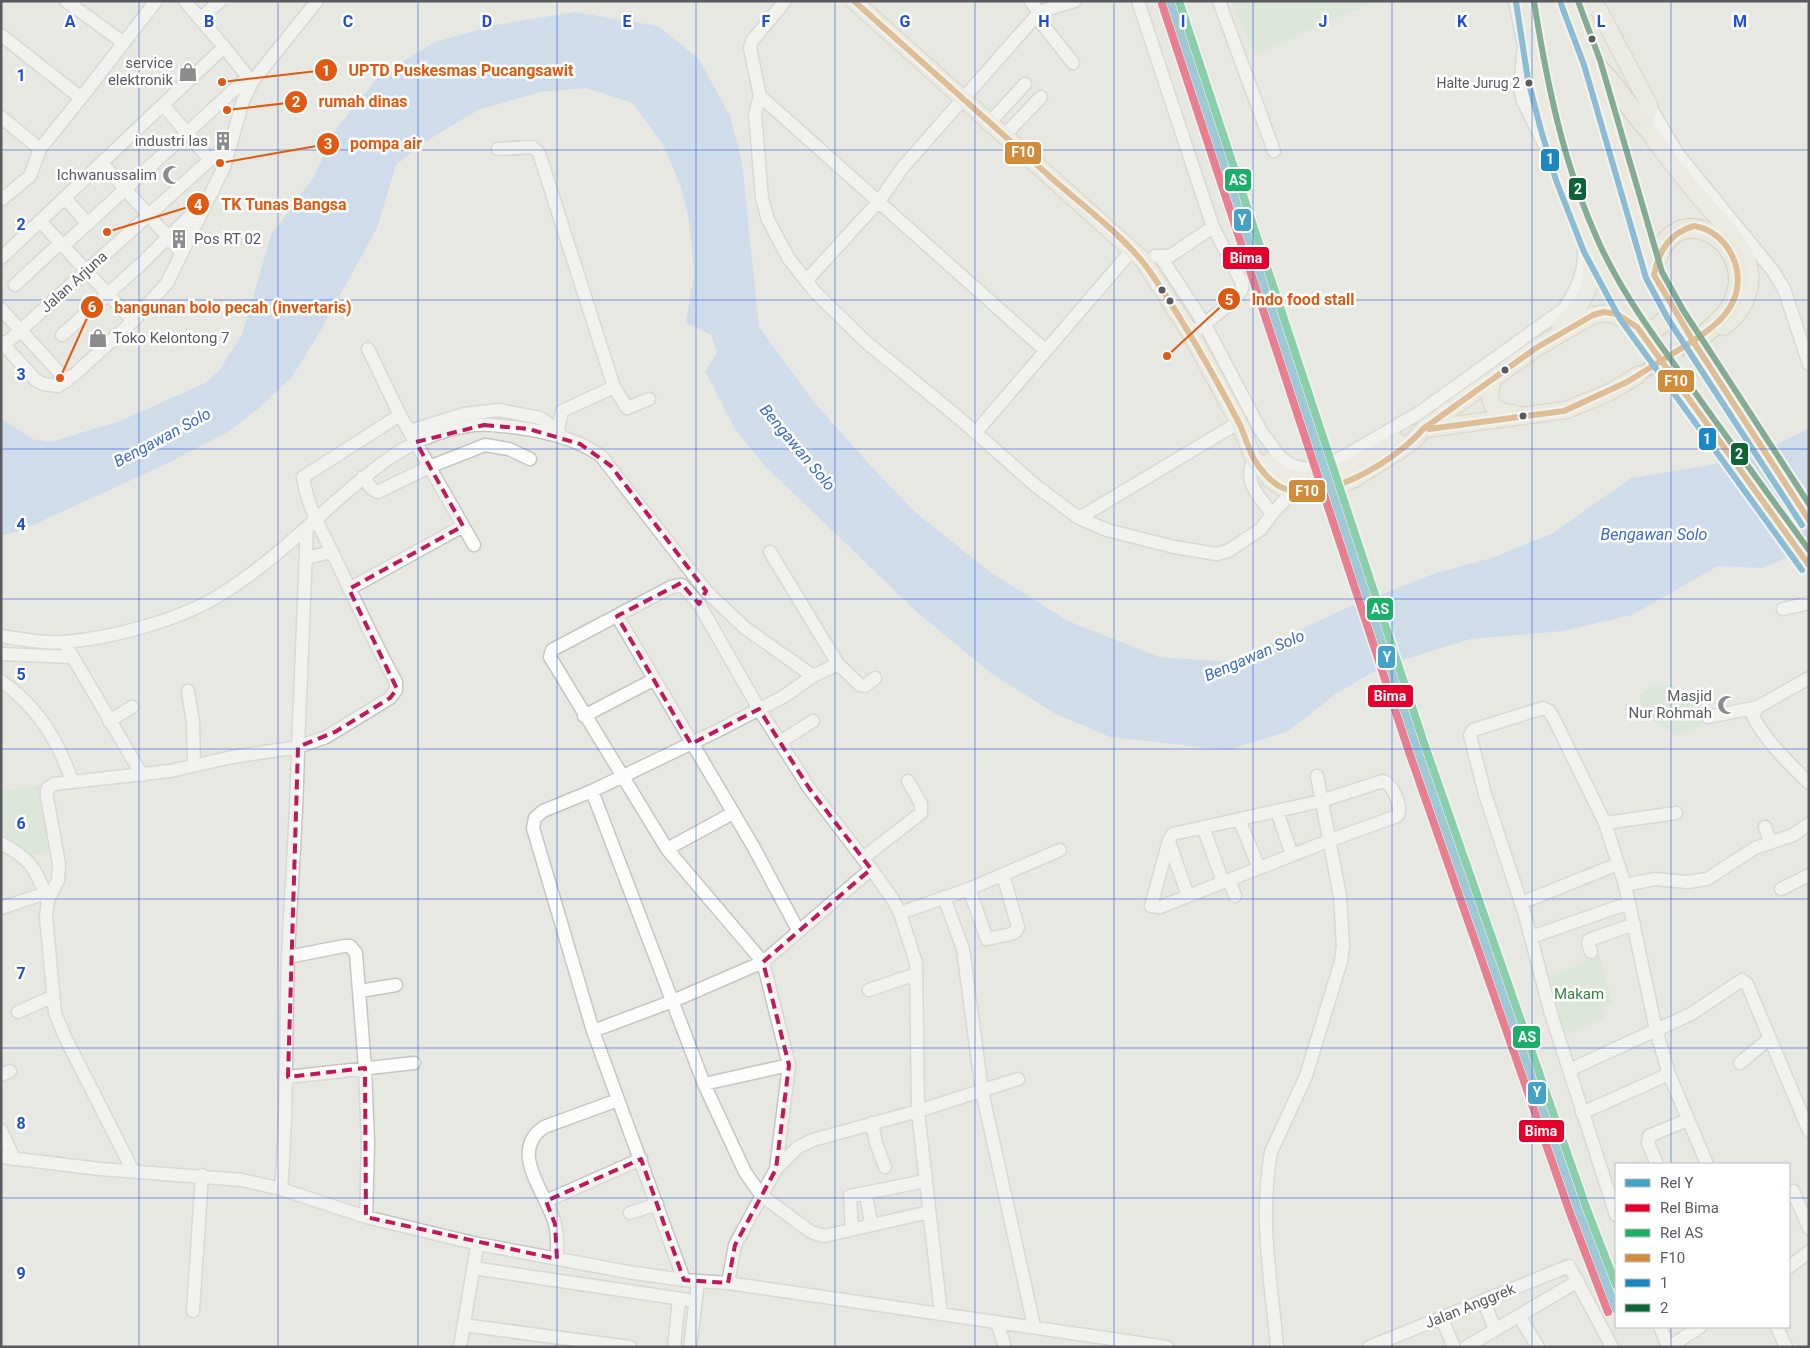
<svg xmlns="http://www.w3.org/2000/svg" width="1810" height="1348" font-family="Roboto,sans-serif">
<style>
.green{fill:#cee6cf}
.water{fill:#b2d0f6}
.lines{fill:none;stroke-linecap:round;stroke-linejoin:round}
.major-tunnel{stroke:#c4c4c2;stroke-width:16;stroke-dasharray:16 8;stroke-linecap:butt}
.minor-casing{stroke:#c5c6c4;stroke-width:15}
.major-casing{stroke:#d1ccaf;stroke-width:19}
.highway-casing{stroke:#bfb790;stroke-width:21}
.minor{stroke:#fcfcfb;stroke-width:12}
.major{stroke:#f1f0e5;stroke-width:16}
.highway{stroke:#eeecde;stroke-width:19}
.highway-bridge-casing{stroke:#bfb790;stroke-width:21;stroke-linecap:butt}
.highway-bridge{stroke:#eeecde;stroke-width:19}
.bus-1-casing{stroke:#fff;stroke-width:10}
.bus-2-casing{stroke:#fff;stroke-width:10}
.bus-3-casing{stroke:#fff;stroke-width:10}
.bus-1{stroke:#d08c3b;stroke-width:6}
.bus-2{stroke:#1d87c4;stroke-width:6}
.bus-3{stroke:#0d6535;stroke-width:6}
.rail-1-casing{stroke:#fff;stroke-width:11}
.rail-2-casing{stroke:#fff;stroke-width:11}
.rail-3-casing{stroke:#fff;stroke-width:11}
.rail-1{stroke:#43a2c5;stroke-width:8}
.rail-2{stroke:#e4002b;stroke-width:8}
.rail-3{stroke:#1ab06a;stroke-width:8}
.marked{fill:none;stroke:#c2185b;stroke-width:4;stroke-dasharray:10 6;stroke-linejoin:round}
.grid{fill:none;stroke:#1d4ed8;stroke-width:1;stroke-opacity:0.55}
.bus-dot{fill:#585a60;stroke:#fff;stroke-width:2}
.labels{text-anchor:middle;stroke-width:5;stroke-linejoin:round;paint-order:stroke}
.bus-label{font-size:14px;fill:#585a60;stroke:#fff;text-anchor:end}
.poi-label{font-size:15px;fill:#585a60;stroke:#fff;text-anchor:end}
.street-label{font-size:15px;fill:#585a60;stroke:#fff}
.park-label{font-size:15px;fill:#328541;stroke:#fff}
.water-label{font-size:16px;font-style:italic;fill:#3c6cc4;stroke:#fff}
.grid-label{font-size:16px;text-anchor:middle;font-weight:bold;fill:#1d4ed8;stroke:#fff;stroke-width:5;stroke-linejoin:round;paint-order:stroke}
.leader{fill:none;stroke:#e15910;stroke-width:2}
.callout-dot{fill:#e15910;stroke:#fff;stroke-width:2}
.mark-label{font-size:15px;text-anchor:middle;font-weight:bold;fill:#fff}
.callout-label{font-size:16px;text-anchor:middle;font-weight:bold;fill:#e15910;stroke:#fff;stroke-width:5;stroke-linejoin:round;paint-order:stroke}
.line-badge{stroke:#fff;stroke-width:2}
.badge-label{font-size:14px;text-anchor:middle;font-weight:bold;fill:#fff}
</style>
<rect width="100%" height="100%" fill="#e8e8e2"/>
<path class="green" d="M1231,1H1374L1256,55Z
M1672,684L1679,692L1696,693L1704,716L1702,724L1678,736L1646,715L1639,696L1651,686Z
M39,785L42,787L53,844L46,853L32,855L1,834V794L3,791Z
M1600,956L1612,1002L1603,1008L1604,1018L1564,1036L1545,978Z"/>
<path class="water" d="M575,12L658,26L699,59L730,116L742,162L759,327L813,401L869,464L915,512L990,572L1068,621L1159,657L1231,662L1344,609L1436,573L1495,557L1553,533L1631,478L1710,465L1778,444L1809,428V549L1763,568L1718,566L1632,615L1563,631L1471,639L1384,666L1337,693L1287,732L1227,750L1110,737L1054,713L992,674L918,613L764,465L735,429L705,371L717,353L711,335L686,323L694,274L689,220L680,184L663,145L633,103L586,88L540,92L478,110L428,140L396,165L377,228L318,335L292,377L259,408L228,432L164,465L20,531L1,536V418L32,439L51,442L120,421L205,383L218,372L242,335L271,235L315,175L336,129L379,76L435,42L496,25Z"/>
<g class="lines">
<path class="major-tunnel" d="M1638,375L1703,336"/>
<g class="minor-casing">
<path id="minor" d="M66,1L124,43
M185,1L224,47
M785,1L752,41L750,48L760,96L755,114L762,198L768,220L789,259L816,293L866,342L959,418L1036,486L1079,518L1107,530L1174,547L1217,554L1228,551L1261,529L1272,514L1293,491
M1031,1L1038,12L1036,16L1073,63
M1138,1L1213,227L1170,256H1155
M1219,1L1274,151
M1515,1L1524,45L1520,88L1523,101L1546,148
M1038,12L1075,1
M200,19L220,1
M1,35L81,98L40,149L30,176L1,200
M252,82L317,1
M760,96L1046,351
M81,98L156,1
M163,105L210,160
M1649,105L1677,153L1773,271L1784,289L1809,364
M1,117L40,149
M990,122L1025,84
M1005,135L1041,97
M498,149L532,147L539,153L614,387L562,411L558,430
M102,163L182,253
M65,198L88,224
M40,221L133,321
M63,246L248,77
M1160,256L1204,323L1261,431L1279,456L1291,465L1304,469L1331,464L1419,413L1564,309C1576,291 1585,273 1584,251
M1,258L224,47L252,82L243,101L224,167L167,283L133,321L75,374L58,386L43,384L36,380L1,342
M806,281L879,201L903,167L1036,16
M15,285L60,243
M1,309L67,381
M1199,328L1232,302L1242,289V283L1213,227
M62,335L140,265L188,218
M4,345L232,140
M368,349L400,415
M614,387L627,408L649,399
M410,431L464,414L499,410L540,418L558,430L561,437
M976,432L1133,249
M1254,459C1243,484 1258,494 1272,514
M363,477L372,489L378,492L429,467L485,445L509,449L530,459
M1079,518L1238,423
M307,527L298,747L326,737L390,698L396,690V682C372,639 353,595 332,552C319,525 308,508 303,477L400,415L474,545
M306,558L332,552
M349,589L463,526
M1783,609L1809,603
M617,616L753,846L798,930
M1,636C21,639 45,644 65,642C112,638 180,620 220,595C259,571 293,540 326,510C369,472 409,435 467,426C485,423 502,426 520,428C548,432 578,439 601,456L706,591L745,628L813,676
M64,642L142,775
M1,654L72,657
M838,664L860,685L865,686L875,678
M1,681C37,706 59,741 72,782
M188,691L193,723L194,765
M1758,707L1752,714C1765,741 1788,762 1809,783
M584,716L653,680
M1708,717L1758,707L1809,678
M109,721L132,707
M780,742L813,721
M1383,781C1393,784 1403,808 1397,816L1328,841L1160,907L1151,906L1169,840L1173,834L1321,801Z
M592,791L704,1084L745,1172L761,1195L811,1232L824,1236L929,1212
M1277,811L1292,855
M1239,819L1259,868
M1605,823L1676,813
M1203,827L1223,882
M1765,827L1770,843
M1169,842L1188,896
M1,843C33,861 34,867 48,900
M667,849L733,813
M863,858L921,813V804L908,781
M871,869L892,898L900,913L916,963L918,1111L941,1314
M1229,880L1235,896
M1625,885L1655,879L1687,882L1707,879L1755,848L1793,835L1809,824
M969,889L987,939L1011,934L1016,931L1018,927L1003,875
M1781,889L1809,875
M944,897L963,949L982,1091L1034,1326
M1521,903L1618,864
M1,908L46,893
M900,913L969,889L1060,850
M1534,936L1629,903
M1591,952L1588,943L1589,940L1634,924
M288,957L344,946H350L356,953L365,1068L368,1143L366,1217
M869,990L916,974
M360,991L396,985
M18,1012L52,997
M593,1031L673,1001L763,962L871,869L809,788L759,709L699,604L682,585L671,587L552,650L550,657L667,849L763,962L789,1065L776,1169
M1740,1063L1770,1038
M1569,1070L1691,1014L1742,980L1747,984L1809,1131
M1,1075L10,1071
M288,1077L414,1063
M704,1084L789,1065
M1582,1113L1669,1074
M872,1123L876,1143L885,1167
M1,1130L14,1159
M1,1157L100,1169L242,1180L281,1189L366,1217L478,1244L628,1272L684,1280L728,1283L1167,1347
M1657,1164L1648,1143L1649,1136L1687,1120
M133,1171L65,1037L55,1013L46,917L48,900L58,880L59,864L47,797V789L54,784L170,771L232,757L298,747C297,817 291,888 288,958C285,1035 288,1112 281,1189
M1793,1191L1809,1228
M866,1193L871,1224
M546,1201L641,1159
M630,1213L657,1204
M1616,1215L1551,1014L1525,915L1485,794L1470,735L1473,730L1543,708L1550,712L1555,721L1605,823L1625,885L1656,1030L1669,1074L1707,1164
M852,1229L850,1196L925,1181
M557,1259C557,1248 558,1235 555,1224C548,1195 507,1152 544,1127L618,1100
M1789,1267L1809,1252
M473,1268L695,1301
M684,1280L593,1031L533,828L535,818L543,811L592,791L717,731L783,697L813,676L838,664L770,552
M728,1283L735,1245L776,1169L798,1147L813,1140L918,1111L1018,1079
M1484,1301L1495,1330
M193,1311L202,1175
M1519,1316L1538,1347
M1441,1317L1454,1347
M997,1322L1005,1347
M463,1325L630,1347
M1660,1327L1668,1346
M1777,1327L1786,1347
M460,1347L476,1252
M674,1347L679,1299
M690,1347L698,1281
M1277,1347C1271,1280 1259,1219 1271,1152L1306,1076L1341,961L1343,946L1340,896L1317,776
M1369,1347L1569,1266L1612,1347
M1466,1347L1578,1281
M1669,1347L1700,1327"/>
</g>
<g class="major-casing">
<path id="major" d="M854,1L1143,260L1191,334L1241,427L1254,459L1271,480L1281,487L1299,493L1336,486L1354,479L1396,453L1414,440L1423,429L1536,348L1593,315C1611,311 1620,316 1635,325
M1594,1L1649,105L1645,126C1661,149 1678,172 1696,193C1713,215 1743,239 1749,267C1754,290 1742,314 1723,327
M1560,326C1590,298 1591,288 1592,248
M1494,378C1485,402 1491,412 1516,414
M1425,429L1566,410L1610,392L1638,375
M1268,462C1300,504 1364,460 1396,440"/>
</g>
<g class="highway-casing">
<path id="highway" d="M1525,1C1532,36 1535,72 1543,107C1562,187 1594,271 1644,336L1675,314L1654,275L1592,62L1569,1
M1573,12L1595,3
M1594,64L1610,81L1645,126
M1654,274C1665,185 1768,243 1730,308C1724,318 1712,327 1703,336"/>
</g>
<use href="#minor" class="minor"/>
<use href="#major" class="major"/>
<use href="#highway" class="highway"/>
<g class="highway-bridge-casing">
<path id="highway-bridge" d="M1675,314L1809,520
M1644,336L1809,565"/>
</g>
<use href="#highway-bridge" class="highway-bridge"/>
<g class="bus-1-casing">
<path id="bus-1" d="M854,1C922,62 989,122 1056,182C1088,210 1130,241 1153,276C1185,324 1213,373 1240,425C1245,436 1248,448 1254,459C1260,469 1271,483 1283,488C1323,505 1397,460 1423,429L1536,348L1593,315L1604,312L1617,314L1637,327L1809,565
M1694,226C1729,231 1750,276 1730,307C1722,321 1706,332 1693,341L1654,275C1659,251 1669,233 1694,226Z
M1693,341L1809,520
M1429,429L1564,411L1627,382L1693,341"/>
</g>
<g class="bus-2-casing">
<path id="bus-2" d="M1516,2L1528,80L1541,130L1556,180L1584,252L1620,319L1802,570
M1561,4L1584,65L1646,278L1668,319L1802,525"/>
</g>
<g class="bus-3-casing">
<path id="bus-3" d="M1534,1C1547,85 1564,167 1600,245C1625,299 1661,346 1696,394C1733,446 1771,498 1809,550
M1578,1L1600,60L1662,272L1683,310L1809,504"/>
</g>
<use href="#bus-1" class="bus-1"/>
<use href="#bus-2" class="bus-2"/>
<use href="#bus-3" class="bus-3"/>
<g class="rail-1-casing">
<path id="rail-1" d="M1170,1L1416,746L1578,1210L1616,1309"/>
</g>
<g class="rail-2-casing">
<path id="rail-2" d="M1162,4L1408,749L1570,1213L1608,1312"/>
</g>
<g class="rail-3-casing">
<path id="rail-3" d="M1179,1L1424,743L1586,1207L1616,1285"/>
</g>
<use href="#rail-1" class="rail-1"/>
<use href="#rail-2" class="rail-2"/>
<use href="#rail-3" class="rail-3"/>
</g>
<path d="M0 0H1810V1348H0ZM484,425L529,429L580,444L611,466L706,591L699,604L681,583L617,616L691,744L759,709L809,788L871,869L763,962L789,1065L776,1169L735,1245L728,1283L684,1280L641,1159L546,1201L555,1224L557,1259L366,1217L365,1068L288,1077L298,747L335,732L390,698L397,689L349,589L463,526L416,442Z" fill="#e8e8e2" fill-opacity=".55" fill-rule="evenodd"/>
<path class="marked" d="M484,425L529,429L580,444L611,466L706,591L699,604L681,583L617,616L691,744L759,709L809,788L871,869L763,962L789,1065L776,1169L735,1245L728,1283L684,1280L641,1159L546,1201L555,1224L557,1259L366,1217L365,1068L288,1077L298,747L335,732L390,698L397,689L349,589L463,526L416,442Z"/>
<path class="grid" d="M139,1V1347M278,1V1347M418,1V1347M557,1V1347M696,1V1347M835,1V1347M975,1V1347M1114,1V1347M1253,1V1347M1392,1V1347M1532,1V1347M1671,1V1164M1,150H1809M1,300H1809M1,449H1809M1,599H1809M1,749H1809M1,899H1809M1,1048H1809M1,1198H1616M1789,1198H1809M1671,1327V1347"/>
<defs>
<g id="shop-bare" transform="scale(1.5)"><path d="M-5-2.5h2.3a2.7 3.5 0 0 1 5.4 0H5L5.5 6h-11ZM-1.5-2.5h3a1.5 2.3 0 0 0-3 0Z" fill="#8a8c8e" stroke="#fff" stroke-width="2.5" paint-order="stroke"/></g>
<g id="building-bare" transform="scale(1.5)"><path d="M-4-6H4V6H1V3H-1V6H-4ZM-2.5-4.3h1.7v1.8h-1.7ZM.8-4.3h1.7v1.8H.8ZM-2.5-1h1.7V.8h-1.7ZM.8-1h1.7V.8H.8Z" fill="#8a8c8e" stroke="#fff" stroke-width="2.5" paint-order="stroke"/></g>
<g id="mosque-bare" transform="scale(1.5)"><path d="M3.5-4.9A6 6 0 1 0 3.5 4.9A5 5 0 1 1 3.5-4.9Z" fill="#8a8c8e" stroke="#fff" stroke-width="2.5" paint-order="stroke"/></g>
</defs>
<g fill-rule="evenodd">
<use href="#shop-bare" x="188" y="72"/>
<use href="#building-bare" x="223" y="141"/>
<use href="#mosque-bare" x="172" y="175"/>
<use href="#building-bare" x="179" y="239"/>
<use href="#shop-bare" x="98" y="338"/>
<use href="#mosque-bare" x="1727" y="705"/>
</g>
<g class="bus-dot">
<circle cx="1592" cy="39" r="4.5"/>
<circle cx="1529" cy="83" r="4.5"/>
<circle cx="1162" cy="290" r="4.5"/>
<circle cx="1170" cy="301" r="4.5"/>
<circle cx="1505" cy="370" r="4.5"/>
<circle cx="1523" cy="416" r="4.5"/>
</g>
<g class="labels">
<g class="bus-label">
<text x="1520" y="88">Halte Jurug 2</text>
</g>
<g class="poi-label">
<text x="173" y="68">service<tspan x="173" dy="17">elektronik</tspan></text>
<text x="208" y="146">industri las</text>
<text x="157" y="180">Ichwanussalim</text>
<text x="194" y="244" text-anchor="start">Pos RT 02</text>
<text x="113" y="343" text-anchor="start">Toko Kelontong 7</text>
<text x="1712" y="701">Masjid<tspan x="1712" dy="17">Nur Rohmah</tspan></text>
</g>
<g class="street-label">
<text transform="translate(74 282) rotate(-42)" y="5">Jalan Arjuna</text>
<text transform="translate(1470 1306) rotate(-22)" y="5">Jalan Anggrek</text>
</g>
<g class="park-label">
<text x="1579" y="999">Makam</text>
</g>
<g class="water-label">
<text transform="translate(162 437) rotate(-28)" y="6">Bengawan Solo</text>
<text transform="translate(798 447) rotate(50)" y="6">Bengawan Solo</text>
<text x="1654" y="540">Bengawan Solo</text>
<text transform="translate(1254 655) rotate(-23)" y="6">Bengawan Solo</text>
</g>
</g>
<g class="grid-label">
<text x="70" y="27">A</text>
<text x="209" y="27">B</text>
<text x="348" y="27">C</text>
<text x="487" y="27">D</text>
<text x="627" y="27">E</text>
<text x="766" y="27">F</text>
<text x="905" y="27">G</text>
<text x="1044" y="27">H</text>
<text x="1183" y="27">I</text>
<text x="1323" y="27">J</text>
<text x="1462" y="27">K</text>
<text x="1601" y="27">L</text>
<text x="1740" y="27">M</text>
<text x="21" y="81">1</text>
<text x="21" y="230">2</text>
<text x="21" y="380">3</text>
<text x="21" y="530">4</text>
<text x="21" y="680">5</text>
<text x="21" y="829">6</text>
<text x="21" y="979">7</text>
<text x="21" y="1129">8</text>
<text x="21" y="1279">9</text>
</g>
<path class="leader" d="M222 82L326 70M227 110L296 102M220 163L328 144M107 232L198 204M1167 356L1229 299M60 378L92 307"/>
<g class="callout-dot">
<circle cx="222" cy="82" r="5"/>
<circle cx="227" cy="110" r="5"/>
<circle cx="220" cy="163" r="5"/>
<circle cx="107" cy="232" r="5"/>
<circle cx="1167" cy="356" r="5"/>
<circle cx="60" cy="378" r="5"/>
<circle cx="326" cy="70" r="12"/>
<circle cx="296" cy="102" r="12"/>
<circle cx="328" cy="144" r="12"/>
<circle cx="198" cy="204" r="12"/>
<circle cx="1229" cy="299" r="12"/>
<circle cx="92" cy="307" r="12"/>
</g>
<g class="mark-label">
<text x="326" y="76">1</text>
<text x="296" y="107">2</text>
<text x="328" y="149">3</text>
<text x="198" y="210">4</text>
<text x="1229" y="305">5</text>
<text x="92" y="312">6</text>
</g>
<g class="callout-label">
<text x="461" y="76">UPTD Puskesmas Pucangsawit</text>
<text x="363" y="107">rumah dinas</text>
<text x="386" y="149">pompa air</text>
<text x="284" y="210">TK Tunas Bangsa</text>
<text x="1303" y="305">Indo food stall</text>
<text x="233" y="313">bangunan bolo pecah (invertaris)</text>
</g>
<g class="line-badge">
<rect x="1004" y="141" width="38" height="24" rx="5" fill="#d08c3b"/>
<rect x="1540" y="148" width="20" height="24" rx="5" fill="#1d87c4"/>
<rect x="1224" y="168" width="28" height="24" rx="5" fill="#1ab06a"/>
<rect x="1568" y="177" width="19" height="24" rx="5" fill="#0d6535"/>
<rect x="1233" y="208" width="19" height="24" rx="5" fill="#43a2c5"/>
<rect x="1222" y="246" width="48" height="24" rx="5" fill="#e4002b"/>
<rect x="1657" y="369" width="38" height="24" rx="5" fill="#d08c3b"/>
<rect x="1698" y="427" width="19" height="24" rx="5" fill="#1d87c4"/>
<rect x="1730" y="442" width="19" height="24" rx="5" fill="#0d6535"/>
<rect x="1288" y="479" width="38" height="24" rx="5" fill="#d08c3b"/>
<rect x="1366" y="597" width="28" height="24" rx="5" fill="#1ab06a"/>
<rect x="1377" y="645" width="19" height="24" rx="5" fill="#43a2c5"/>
<rect x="1367" y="684" width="47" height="24" rx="5" fill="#e4002b"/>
<rect x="1512" y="1025" width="29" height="24" rx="5" fill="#1ab06a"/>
<rect x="1527" y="1081" width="20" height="24" rx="5" fill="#43a2c5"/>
<rect x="1518" y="1119" width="47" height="24" rx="5" fill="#e4002b"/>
</g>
<g class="badge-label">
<text x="1023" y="157">F10</text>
<text x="1550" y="164">1</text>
<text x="1238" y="185">AS</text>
<text x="1578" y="194">2</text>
<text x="1242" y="225">Y</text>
<text x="1246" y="263">Bima</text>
<text x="1676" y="386">F10</text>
<text x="1707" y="444">1</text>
<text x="1739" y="459">2</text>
<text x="1307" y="496">F10</text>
<text x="1380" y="614">AS</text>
<text x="1387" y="662">Y</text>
<text x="1390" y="701">Bima</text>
<text x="1527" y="1042">AS</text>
<text x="1537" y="1097">Y</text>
<text x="1541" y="1136">Bima</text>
</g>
<rect width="1810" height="1348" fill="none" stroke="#585a60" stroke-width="5"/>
<rect x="1615" y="1163" width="175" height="165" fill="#ffffff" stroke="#bcbdbf"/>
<rect x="1625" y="1179" width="25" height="8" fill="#43a2c5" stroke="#bcbdbf"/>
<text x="1660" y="1188" font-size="15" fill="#585a60">Rel Y</text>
<rect x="1625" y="1204" width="25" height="8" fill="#e4002b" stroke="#bcbdbf"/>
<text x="1660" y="1213" font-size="15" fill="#585a60">Rel Bima</text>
<rect x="1625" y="1229" width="25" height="8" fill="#1ab06a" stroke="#bcbdbf"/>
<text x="1660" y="1238" font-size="15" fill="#585a60">Rel AS</text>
<rect x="1625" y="1254" width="25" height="8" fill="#d08c3b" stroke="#bcbdbf"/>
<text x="1660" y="1263" font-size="15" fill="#585a60">F10</text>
<rect x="1625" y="1279" width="25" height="8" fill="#1d87c4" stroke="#bcbdbf"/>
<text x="1660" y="1288" font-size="15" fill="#585a60">1</text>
<rect x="1625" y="1304" width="25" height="8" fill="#0d6535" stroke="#bcbdbf"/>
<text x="1660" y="1313" font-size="15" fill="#585a60">2</text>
</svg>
